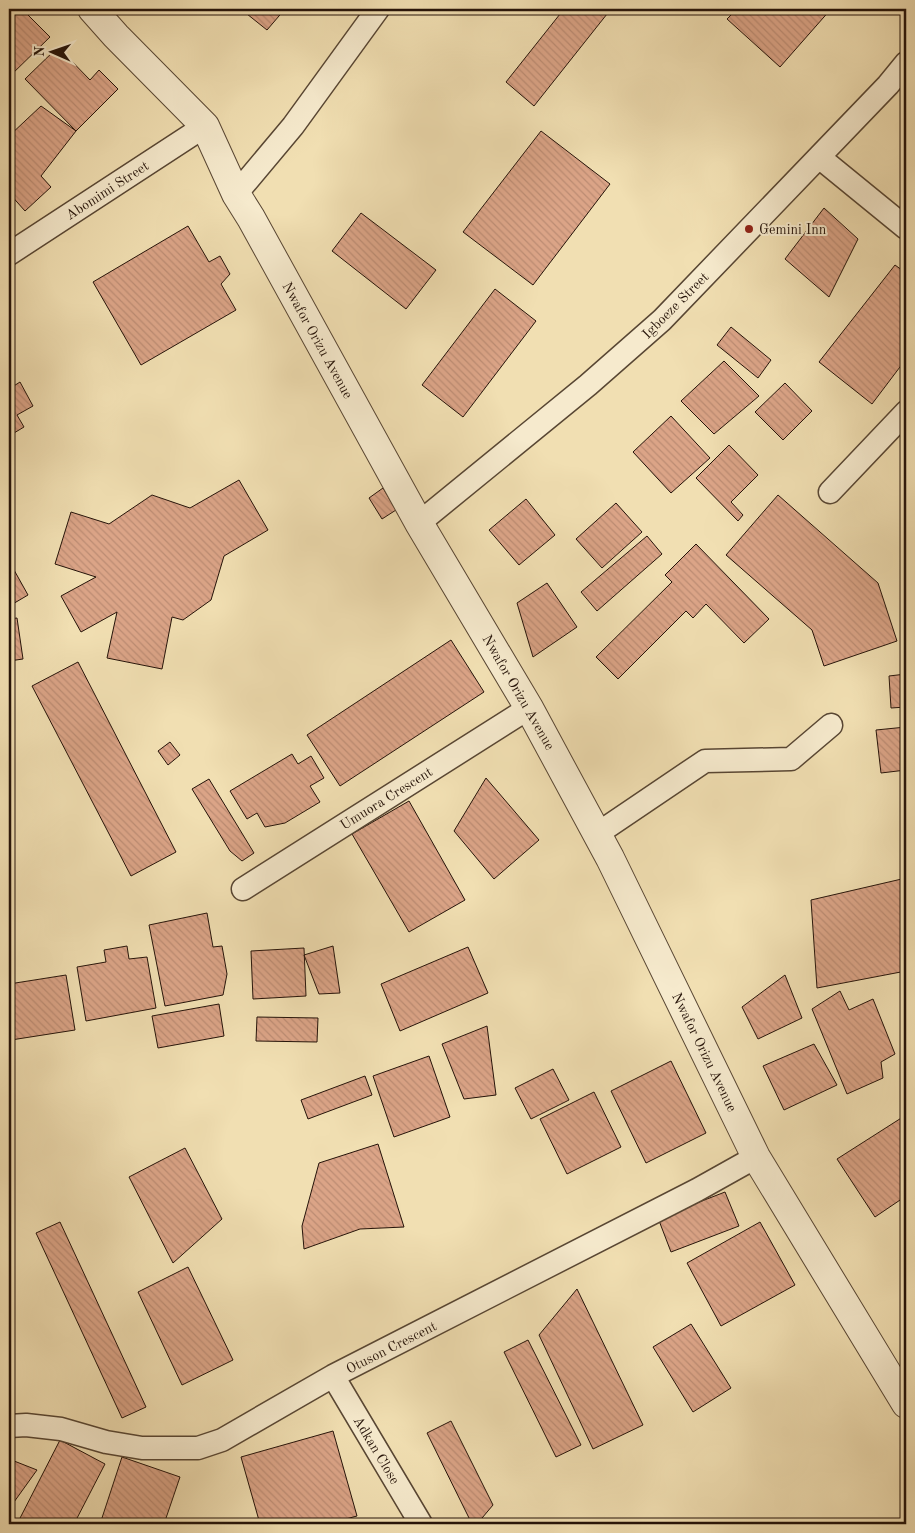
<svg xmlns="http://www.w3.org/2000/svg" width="915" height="1533" font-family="'Old Standard TT',serif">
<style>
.building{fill:url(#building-back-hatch);stroke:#251309}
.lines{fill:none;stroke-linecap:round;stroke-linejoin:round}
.minor-casing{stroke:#584633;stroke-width:25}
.tertiary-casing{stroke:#584633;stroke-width:30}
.minor{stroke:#f6eacd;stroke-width:22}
.tertiary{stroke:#f6eacd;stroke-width:28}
.poi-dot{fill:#8f2418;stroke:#f6eacd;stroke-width:2}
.labels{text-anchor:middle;stroke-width:4;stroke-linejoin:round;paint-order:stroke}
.street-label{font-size:14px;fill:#251309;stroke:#f6eacd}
.poi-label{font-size:14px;fill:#251309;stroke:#f6eacd;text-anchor:start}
</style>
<defs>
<pattern id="building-back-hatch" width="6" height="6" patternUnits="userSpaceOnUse" patternTransform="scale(1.25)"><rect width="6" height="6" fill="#dba487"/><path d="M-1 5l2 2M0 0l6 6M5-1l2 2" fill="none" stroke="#bc8c73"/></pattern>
</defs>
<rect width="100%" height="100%" fill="#f1dfb2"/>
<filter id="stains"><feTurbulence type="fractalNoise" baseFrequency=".004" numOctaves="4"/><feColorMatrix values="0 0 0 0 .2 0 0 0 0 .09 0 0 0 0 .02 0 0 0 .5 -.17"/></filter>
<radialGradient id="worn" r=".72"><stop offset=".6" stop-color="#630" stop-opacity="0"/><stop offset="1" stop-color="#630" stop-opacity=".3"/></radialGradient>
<path class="building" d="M9,9H22L50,37L9,77Z
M252,9H285L267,30L247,14Z
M564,9H611L534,106L506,82Z
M737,9H831L780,67L727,19Z
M58,47L90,80L99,70L118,89L76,131L25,79Z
M41,106L76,131L41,176L51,187L25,211L9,193V136Z
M541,131L610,184L533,285L463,232Z
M824,208L858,239L829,297L785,259Z
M361,213L436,270L406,309L332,251Z
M188,226L209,262L220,256L230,274L221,284L236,310L141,365L93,282Z
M895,265L906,273V359L872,404L819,362Z
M495,289L536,321L463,417L422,385Z
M731,327L771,360L758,378L717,345Z
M724,361L759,396L714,434L681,401Z
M20,382L33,406L17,415L24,427L9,436V389Z
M785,383L812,411L783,440L755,412Z
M671,416L710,458L671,493L633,452Z
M729,445L758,475L731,502L743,515L738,521L696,478Z
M239,480L268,530L224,556L211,600L183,620L172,617L162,669L107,658L117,612L81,632L61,596L96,577L55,564L71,512L109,524L152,495L190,508Z
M383,488L396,510L382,519L369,498Z
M778,495L878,583L897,641L824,666L812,630L726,555Z
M526,499L555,535L519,565L489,530Z
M616,503L642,532L602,568L576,539Z
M647,536L662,554L597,611L581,592Z
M696,544L769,619L744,643L706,604L693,618L686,611L618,679L596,657L672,582L665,575Z
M9,561L28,595L11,605L9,601Z
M547,583L577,627L533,657L517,603Z
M17,618L23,659L9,661V619Z
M451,640L484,692L340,786L307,735Z
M78,662L176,852L131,876L32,686Z
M906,674V707L891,708L889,676Z
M906,727V770L881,773L876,730Z
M170,742L180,755L168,765L158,751Z
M292,754L298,764L311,756L324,778L310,786L320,802L285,823L265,827L257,813L247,819L230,791Z
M486,778L539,840L494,879L454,831Z
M209,779L254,853L242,861L230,851L192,789Z
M409,801L465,900L409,932L352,834Z
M906,878V971L817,988L811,900Z
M207,913L213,947L222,946L227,974L223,995L165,1006L149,925Z
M127,946L129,959L147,957L156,1008L86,1021L77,967L106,962L104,950Z
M333,946L340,993L319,994L304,955Z
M468,947L488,993L400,1031L381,984Z
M304,948L306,996L253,999L251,951Z
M66,975L75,1030L11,1040L9,1026V984Z
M785,975L802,1018L758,1039L742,1007Z
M840,991L849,1010L873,999L895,1054L881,1062L883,1078L847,1094L812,1009Z
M219,1004L224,1036L158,1048L152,1016Z
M257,1017L318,1018L317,1042L256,1041Z
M487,1026L496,1095L464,1099L442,1044Z
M814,1044L837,1085L784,1110L763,1066Z
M429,1056L450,1117L394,1137L373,1076Z
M671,1061L706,1133L646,1163L611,1091Z
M553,1069L569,1100L531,1119L515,1088Z
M365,1076L372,1095L308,1119L301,1100Z
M594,1092L621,1147L567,1174L540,1119Z
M906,1115V1151L903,1153L906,1162V1196L875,1217L837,1159Z
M378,1144L404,1227L360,1229L304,1249L302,1226L319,1163Z
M185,1148L222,1219L173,1263L129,1177Z
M725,1192L739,1226L671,1252L658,1218Z
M60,1222L146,1407L122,1418L36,1233Z
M760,1222L795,1285L721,1326L687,1263Z
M188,1267L233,1360L182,1385L138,1292Z
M577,1289L643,1425L593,1449L539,1335Z
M691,1324L731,1388L693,1412L653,1347Z
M528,1340L581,1445L556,1457L504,1352Z
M451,1421L493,1505L477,1524H472L427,1433Z
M333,1431L357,1516L327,1524H260L241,1457Z
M60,1440L105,1464L74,1524H17Z
M122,1457L180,1477L164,1524H100Z
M9,1459L37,1470L9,1509Z"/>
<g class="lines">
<g class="minor-casing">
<path id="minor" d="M819,157L906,228
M236,194L293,126L378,9
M9,254L205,126
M830,492L906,412
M419,523L588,385L662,320L888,85L906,63
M597,834L705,761L791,759L831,725
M243,889L529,708
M333,1376L421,1524
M9,1426L26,1425L61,1429L106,1442L142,1448H198L222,1440L333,1376L697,1190L756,1157"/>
</g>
<g class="tertiary-casing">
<path id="tertiary" d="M92,9L116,36L205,126L236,194L251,218L419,523L529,708L610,858L756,1157L906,1404"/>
</g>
<use href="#minor" class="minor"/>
<use href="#tertiary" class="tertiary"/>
</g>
<circle class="poi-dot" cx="749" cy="229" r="5"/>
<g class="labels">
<g class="street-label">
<text transform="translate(107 190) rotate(-33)" y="5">Abomimi Street</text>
<text transform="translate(675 305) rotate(-45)" y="5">Igboeze Street</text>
<text transform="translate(318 340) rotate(61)" y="5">Nwafor Orizu Avenue</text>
<text transform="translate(519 692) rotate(60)" y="5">Nwafor Orizu Avenue</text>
<text transform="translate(386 798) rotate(-32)" y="5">Umuora Crescent</text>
<text transform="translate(705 1052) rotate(64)" y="5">Nwafor Orizu Avenue</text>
<text transform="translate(391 1347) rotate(-27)" y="5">Otuson Crescent</text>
<text transform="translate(377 1450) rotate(59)" y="5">Adkan Close</text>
</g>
<g class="poi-label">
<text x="759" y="234">Gemini Inn</text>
</g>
</g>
<rect width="915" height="1533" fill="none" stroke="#f1dfb2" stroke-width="30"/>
<rect x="10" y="10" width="895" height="1513" fill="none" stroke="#251309" stroke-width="2.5"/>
<rect x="15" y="15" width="885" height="1503" fill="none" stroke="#251309"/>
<g transform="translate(52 52) rotate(272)" stroke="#f6eacd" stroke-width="4" paint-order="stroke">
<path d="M0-4L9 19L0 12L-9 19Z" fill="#251309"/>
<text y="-8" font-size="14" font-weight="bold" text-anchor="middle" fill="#251309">N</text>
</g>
<rect width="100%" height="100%" filter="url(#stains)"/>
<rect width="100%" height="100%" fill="url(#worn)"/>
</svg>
